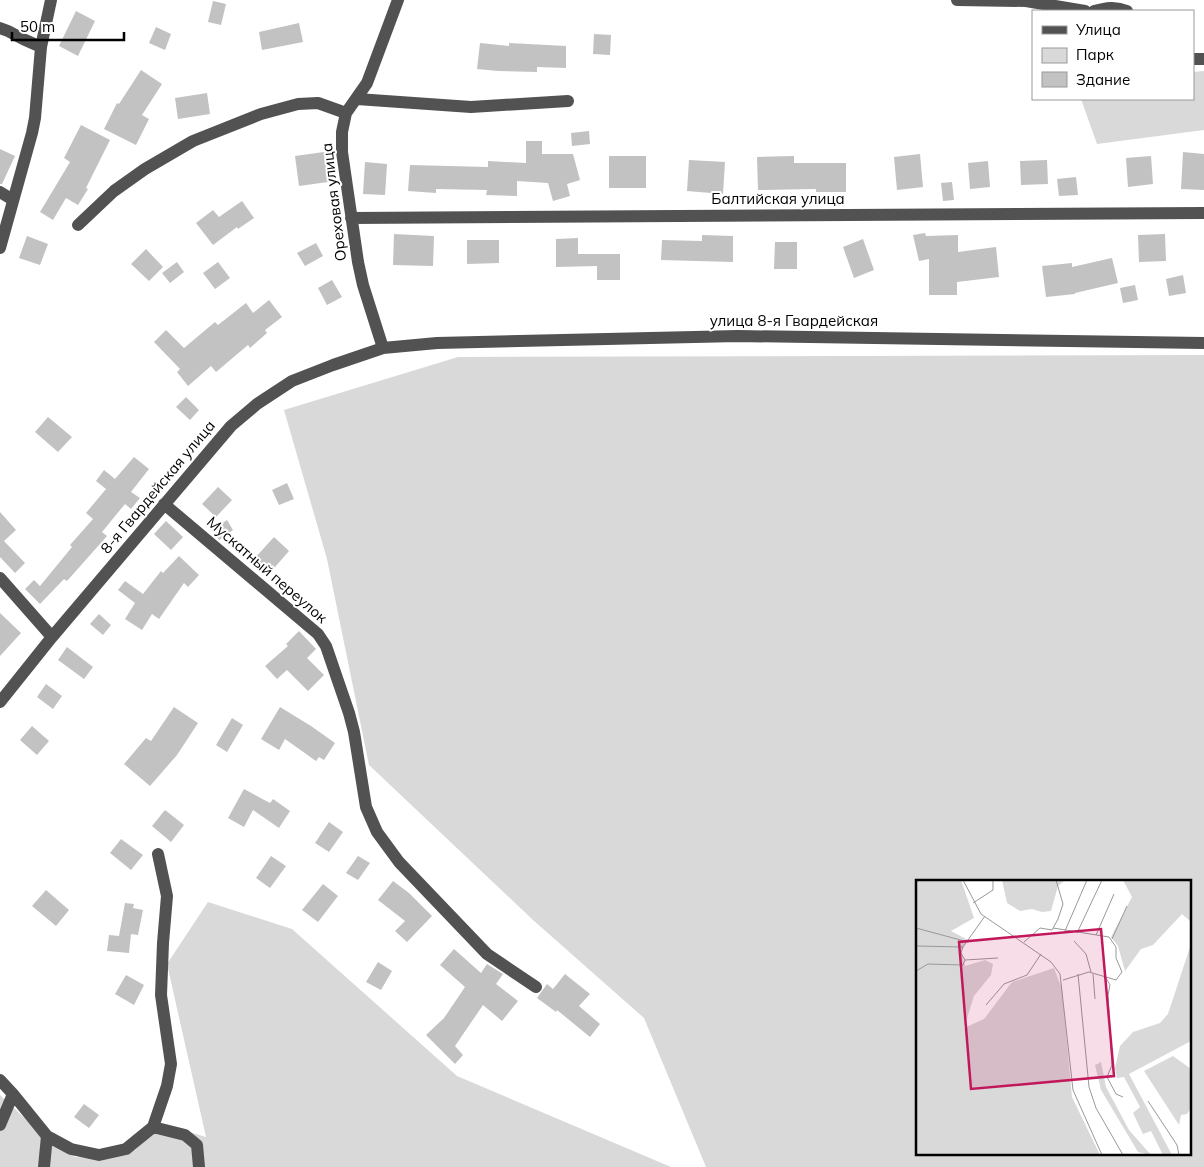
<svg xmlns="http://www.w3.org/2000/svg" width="1204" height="1167" font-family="Mulish,sans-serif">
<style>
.green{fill:#d9d9d9;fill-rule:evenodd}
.building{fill:#c2c2c2}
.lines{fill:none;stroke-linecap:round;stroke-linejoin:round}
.minor{stroke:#525252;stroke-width:12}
.labels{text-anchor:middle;stroke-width:4;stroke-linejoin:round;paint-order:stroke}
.street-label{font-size:15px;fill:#000;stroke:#fff}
.inset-road{fill:none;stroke:#999;stroke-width:1}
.view{fill:#c2185b;fill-opacity:0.15;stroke:#c2185b;stroke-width:2.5}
.inset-edge{fill:none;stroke:#000;stroke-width:2.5}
</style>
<rect width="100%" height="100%" fill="#fff"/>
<path class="green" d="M1204,71V130L1097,144L1081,99H1193V72Z
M1204,355V1167H706L644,1018L533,920L369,765L327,559L284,410L458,357ZM918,881H1190V1153H918Z
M208,902L292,929L457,1076L671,1167H0V1095L52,1144L75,1157L101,1159L135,1150L163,1124L206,1137L167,964Z"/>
<path class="building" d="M213,1L226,4L221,25L208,22Z
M76,11L95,21L78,56L59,46Z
M299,23L303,42L262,50L259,32Z
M156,27L171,34L165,50L149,43Z
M594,34L611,35L610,55L593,54Z
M480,43L509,46V43L566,46V68L537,67V72L498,71L477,69Z
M141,70L162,84L142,115L149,119L136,145L104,129L117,103L119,104Z
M207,93L210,114L178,119L175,98Z
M81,125L110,140L86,188L88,189L78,205L66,198L53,220L40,212L70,162L64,158Z
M589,131L590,144L572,146L571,133Z
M526,141H542V154H573L580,180L567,184L570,196L553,201L548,183L517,181V196L486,195L487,190L436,189V193L408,191L410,165L488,167V161L526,163Z
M0,149L15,156L2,184H0Z
M324,152L328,182L299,186L295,156Z
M1183,152L1204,154V190L1181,189Z
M920,154L923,187L897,190L894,157Z
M609,156H646V188H609Z
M794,156V163H846V192H816V189L758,190L757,157Z
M1151,156L1153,184L1128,187L1126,158Z
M689,160L725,162L723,194L687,191Z
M1047,160L1048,184L1021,185L1020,161Z
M988,161L990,187L970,189L968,163Z
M365,162L387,164L385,195L363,194Z
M1076,177L1078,195L1059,196L1057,179Z
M952,182L954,200L943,201L941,183Z
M242,201L254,218L238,229L237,227L213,245L196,223L213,210L219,217Z
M925,233L926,236L958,235V252L996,247L999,277L957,282V295H929V259L919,261L913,235Z
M394,234L434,236L433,266L393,265Z
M1165,234L1166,261L1139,262L1138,235Z
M702,235L733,236V262L661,260L662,240L702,241Z
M27,236L48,244L40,265L19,258Z
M578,238V254H620V280H597V266L556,267V239Z
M863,239L874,270L854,278L843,247Z
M467,240H499V263L467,264Z
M775,242H797V269H774Z
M316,243L323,256L305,266L297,253Z
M146,249L163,267L149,281L131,264Z
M1112,258L1118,283L1075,293V294L1046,297L1042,266L1072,263V267Z
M177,262L184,272L170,283L162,273Z
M218,262L230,278L215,289L203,273Z
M1183,275L1186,293L1169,296L1166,279Z
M332,280L342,297L327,305L318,288Z
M1135,285L1138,300L1123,303L1120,288Z
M269,300L282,317L265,330L267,333L250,348L248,345L216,372L211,366L188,386L177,372L180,369L154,342L166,330L184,348L215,322L218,325L246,303L253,313Z
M186,397L199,410L190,420L176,407Z
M48,417L72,437L58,452L35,432Z
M134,457L149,469L131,492L140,498L131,509L125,504L102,532L107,536L67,581L64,579L40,604L25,589L34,580L40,586L72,547L70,545L93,519L86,513L106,489L96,481L104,470L115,479Z
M287,483L294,499L279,505L272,490Z
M218,487L232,500L216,517L202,504Z
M0,512L16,530L4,541L25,563L15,573L0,557Z
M227,520L233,530L219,540L212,530Z
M166,521L183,537L171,550L154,534Z
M274,537L289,551L268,575L253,560Z
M179,556L199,575L188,587L184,583L159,619L152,614L142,630L125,619L135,603L118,590L125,581L143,594L161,571L163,573Z
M0,613L21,633L0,656Z
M99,614L111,625L103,635L90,624Z
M299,631L316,649L307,658L324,675L308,691L287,670L277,679L265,666L288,646L286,644Z
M67,647L93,667L84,679L58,660Z
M46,684L62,696L53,709L37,697Z
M174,707L198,723L177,755L150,786L124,764L146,738L151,741Z
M280,707L311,726L335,743L324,760L319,757L316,761L285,739L279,750L261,739Z
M232,718L243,725L227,752L216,745Z
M32,726L49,741L37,755L20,740Z
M244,789L270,803L273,799L290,811L279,828L253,810L244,827L228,818Z
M165,810L184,825L171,842L152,826Z
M329,822L343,832L329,852L315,843Z
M121,839L143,855L131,870L110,853Z
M271,856L286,866L270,888L256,878Z
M358,856L370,863L358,880L346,873Z
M393,881L409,893L432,916L407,942L395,931L405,921L378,900Z
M323,884L338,896L318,922L302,910Z
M46,890L69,910L56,926L32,906Z
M125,903L134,904L133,908L143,910L138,935L131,934L129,953L107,951L109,935L119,936Z
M454,949L481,973L487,964L503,974L496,984L518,1001L502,1021L483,1005L455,1046L463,1055L455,1064L426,1035L444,1018L465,987L440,965Z
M378,962L392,971L381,990L366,982Z
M565,974L590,994L579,1006L600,1024L590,1037L557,1010L556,1012L537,998L547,984L553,989Z
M126,975L144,985L134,1005L115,994Z
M84,1104L99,1115L89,1128L74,1117Z"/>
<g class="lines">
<path class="minor" d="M957,0L1026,1L1085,11
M1094,11C1106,8 1115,6 1127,11
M0,28L8,31L23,39L41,47
M1193,59H1204
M357,99L471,107L568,101
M0,192L13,200
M351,218L1204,213
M78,225L114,191L145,169L193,141L261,114L298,104L318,103L346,113
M0,248L32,133L35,118L41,47L51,0
M383,348L363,285L358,262L342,152V132L346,113L367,83L398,0
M164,504L318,634L326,646L349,713L354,732L366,807L377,832L399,862L487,954L536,987
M0,578L52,637
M0,702L52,637L231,426L257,404L292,381L333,365L383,348L437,343L738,336L1204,343
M0,1080L13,1094L47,1136L71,1149L99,1155L126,1149L153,1127
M0,1125L13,1094
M153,1127L167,1086L171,1064L161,995L163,943L167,896L158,854
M153,1127L185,1135L197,1145L199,1167
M44,1167L47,1136"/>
</g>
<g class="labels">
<g class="street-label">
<text x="778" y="204">Балтийская улица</text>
<text transform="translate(334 202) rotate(-97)" y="5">Ореховая улица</text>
<text x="794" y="326">улица 8-я Гвардейская</text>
<text transform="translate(158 487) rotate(-50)" y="5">8-я Гвардейская улица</text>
<text transform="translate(267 570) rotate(41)" y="5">Мускатный переулок</text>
</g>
</g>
<g transform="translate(916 880)">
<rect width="275" height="275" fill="#fff"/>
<path d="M0,0H45L58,38L35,51L52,60L45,71L49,86L69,80L77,84L75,95L58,116L48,148L68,139L96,102L138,88L146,109L156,217L184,275H0ZM86,0H149L142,6L135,31L126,32L116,29L104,31L91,23ZM207,0H275V42L266,34L237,65L225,69L209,91L202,66L195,57L216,17ZM275,64V161L213,194L256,275H247L235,251L227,254L217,233L224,227L208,197L201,198L199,188L204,166L217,152L244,143L252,134ZM257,176L275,189V228L271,234L265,235L263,245L228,191ZM185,182L190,207L213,250L235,275L222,272L185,210L179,185Z" fill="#d9d9d9"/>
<path class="inset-road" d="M47,0L65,34L135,82L144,94L157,210L186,275M57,23L77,10V0M0,48L52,62M137,48L193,57L200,67V78L206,92L200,100L173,92L147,100M149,51L171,0M161,53L186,0M180,55L198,14M196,59L211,26M158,61L170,74L175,92M108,62L124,48L136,50L142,39L147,24L140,0M0,66L47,67M49,80L45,73L47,67L69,36M49,80L82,78M0,91L12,84L47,85L49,80M162,94L173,207L180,228L207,275M177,94L179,119M190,98L194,105L192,115L196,185L191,197L200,214L207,217M70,125L88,104L111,95L125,74M232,221L261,265L263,275"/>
<path class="view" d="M185,49L198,196L55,209L43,62Z"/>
<rect width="275" height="275" class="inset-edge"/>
</g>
<rect x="1032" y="10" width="162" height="90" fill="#ffffff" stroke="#999999"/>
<rect x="1042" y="26" width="25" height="8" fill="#525252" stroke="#999999"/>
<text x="1076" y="35" font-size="15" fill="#000000">Улица</text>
<rect x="1042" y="48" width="25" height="15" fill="#d9d9d9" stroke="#999999"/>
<text x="1076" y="60" font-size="15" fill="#000000">Парк</text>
<rect x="1042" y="72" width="25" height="15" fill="#c2c2c2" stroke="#999999"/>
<text x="1076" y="85" font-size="15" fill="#000000">Здание</text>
<path d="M12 32v8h112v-8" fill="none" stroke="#000000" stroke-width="2.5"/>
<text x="20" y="32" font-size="15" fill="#000000" stroke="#ffffff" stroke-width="4" paint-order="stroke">50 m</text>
</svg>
